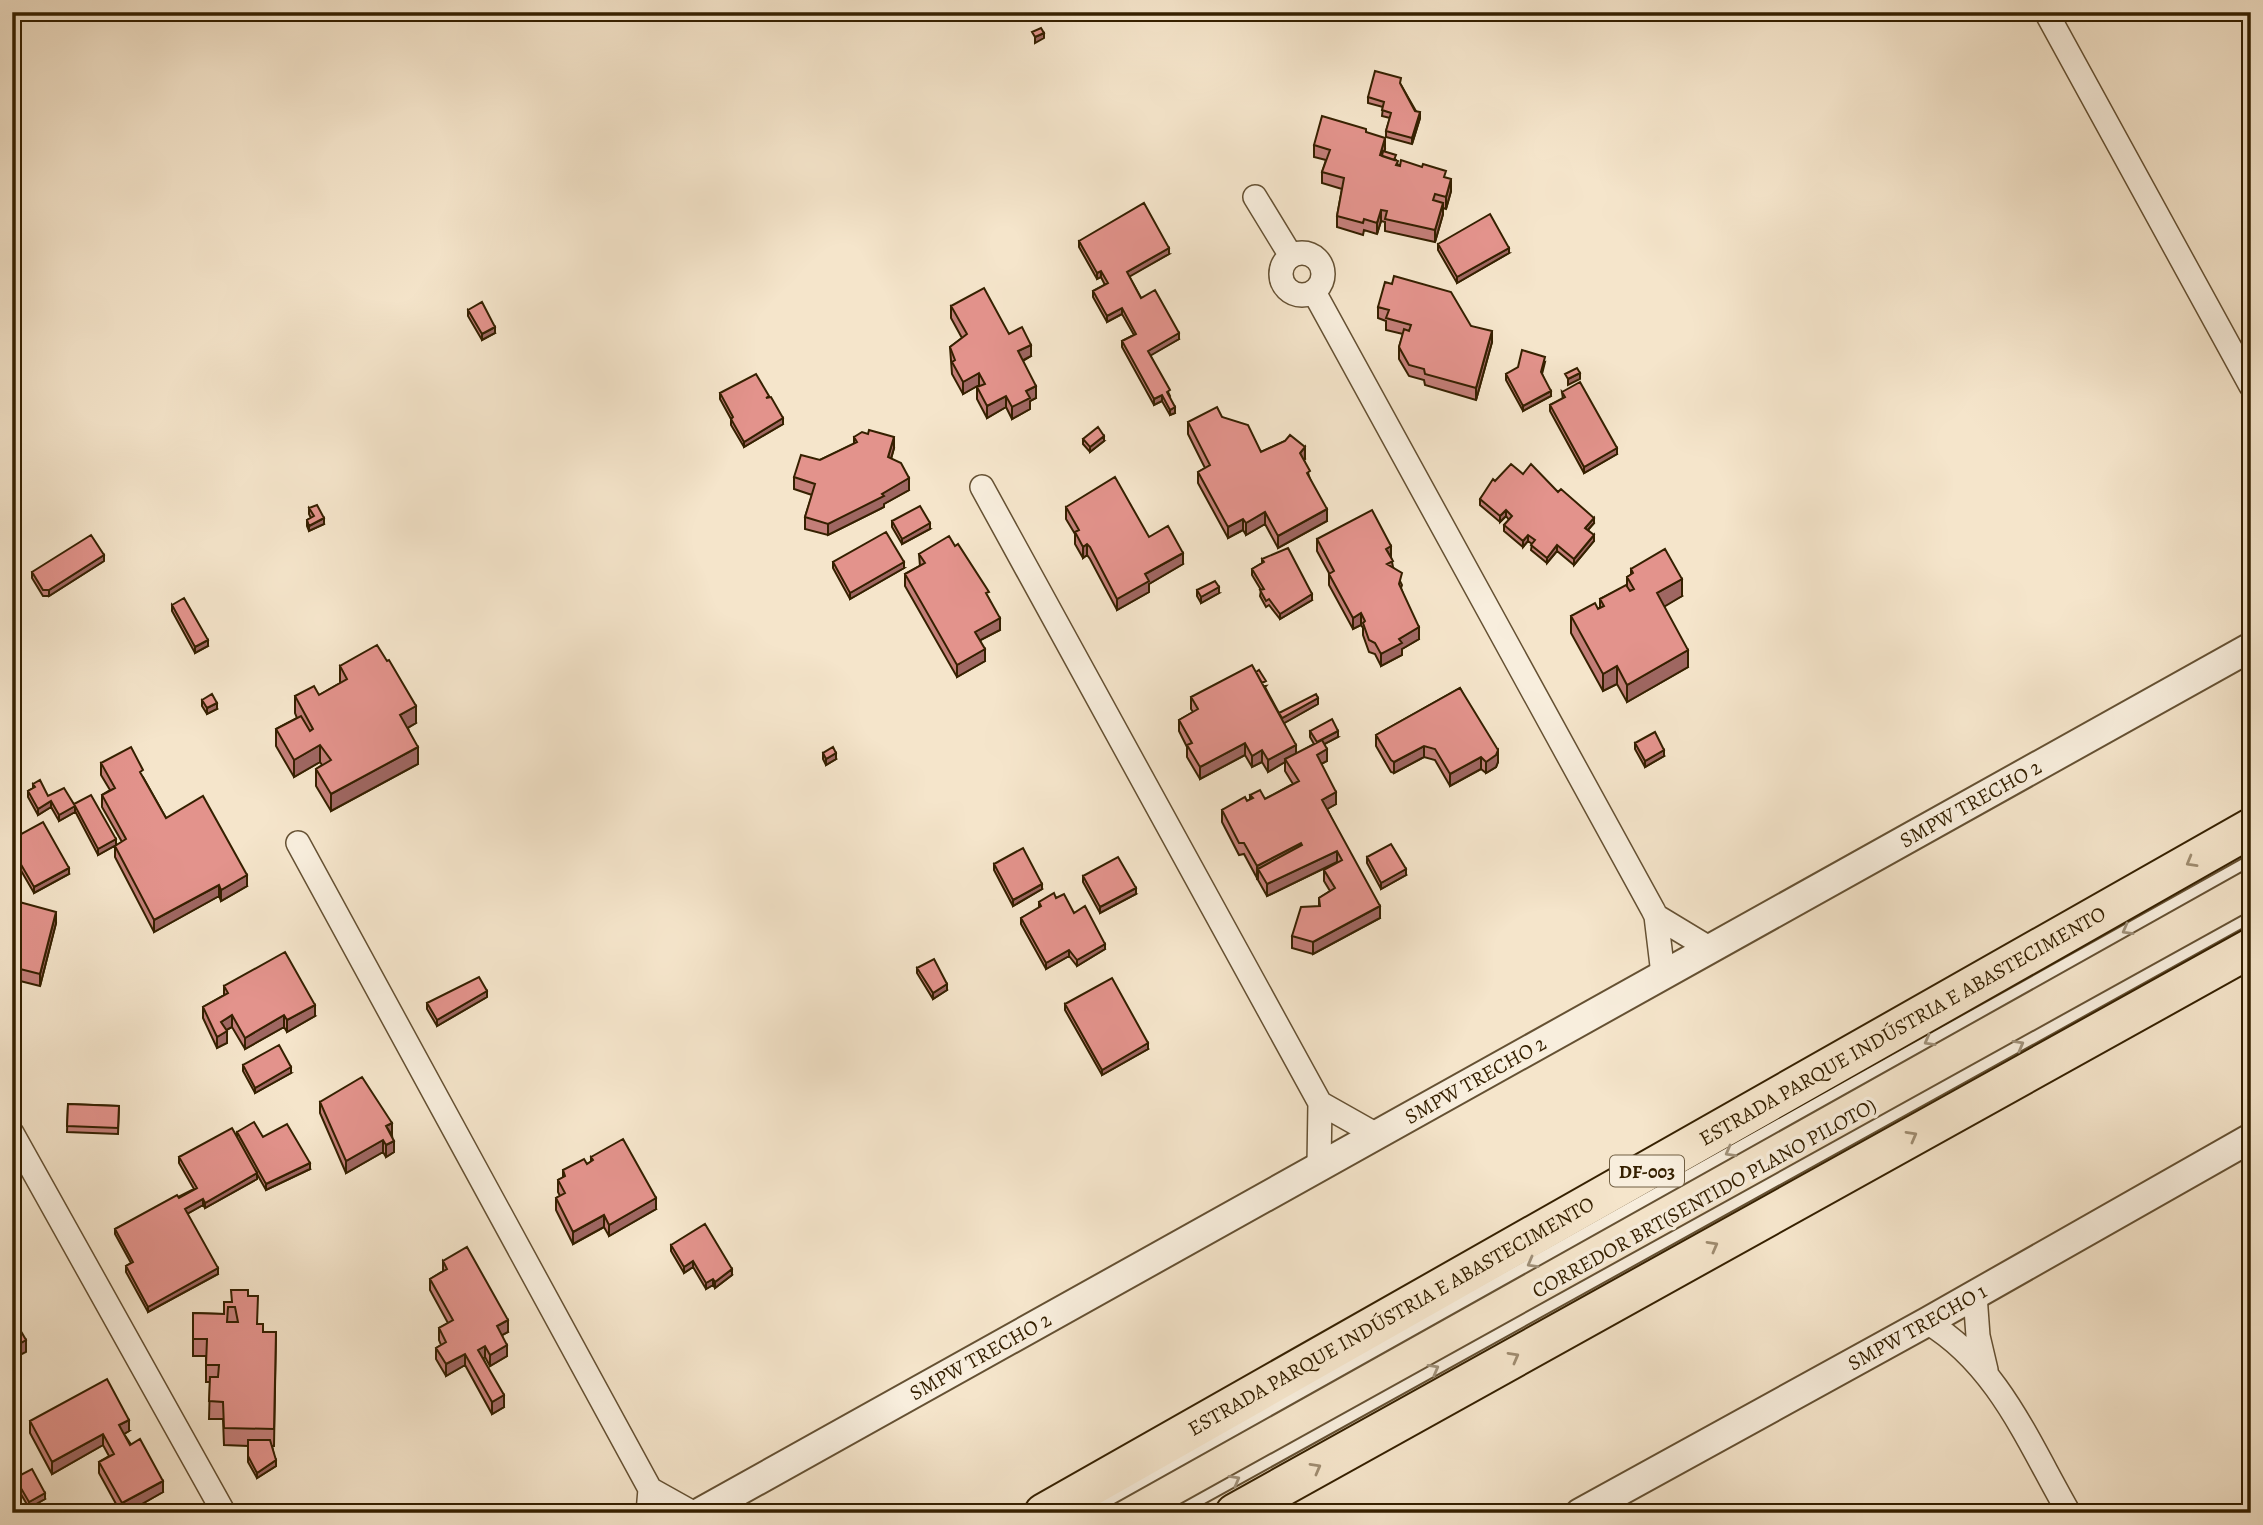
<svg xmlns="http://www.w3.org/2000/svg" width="2263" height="1525" font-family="Alegreya,serif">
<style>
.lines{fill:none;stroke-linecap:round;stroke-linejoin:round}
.service-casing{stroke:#655133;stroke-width:14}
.minor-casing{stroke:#655133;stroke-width:26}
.tertiary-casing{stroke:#655133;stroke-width:32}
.trunk-casing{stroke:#352000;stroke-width:42}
.service{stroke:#f8eedd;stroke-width:10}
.minor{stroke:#f8eedd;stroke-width:23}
.tertiary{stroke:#f8eedd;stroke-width:28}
.trunk{stroke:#f5e5cb;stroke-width:38}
.wall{fill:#c37e78;stroke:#352000;stroke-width:2}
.shaded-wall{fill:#9f6762;stroke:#352000;stroke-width:2}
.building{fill:#e3938c;stroke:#352000;stroke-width:2;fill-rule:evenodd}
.oneway{stroke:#9f8c70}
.oneway2{stroke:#a0917a}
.labels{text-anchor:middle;stroke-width:7;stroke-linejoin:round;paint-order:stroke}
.shield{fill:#f8eedd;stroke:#705e42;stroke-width:2}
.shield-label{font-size:19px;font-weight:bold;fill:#352000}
.street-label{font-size:21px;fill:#352000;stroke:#f8eedd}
</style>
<rect width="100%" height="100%" fill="#f5e5cb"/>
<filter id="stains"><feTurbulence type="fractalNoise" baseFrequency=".00286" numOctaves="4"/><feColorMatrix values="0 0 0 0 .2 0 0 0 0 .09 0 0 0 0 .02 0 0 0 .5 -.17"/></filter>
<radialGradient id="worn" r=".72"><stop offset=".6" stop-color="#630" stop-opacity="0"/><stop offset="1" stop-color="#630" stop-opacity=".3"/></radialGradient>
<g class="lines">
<g class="service-casing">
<path id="service" d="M1086,1513L2251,860
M1176,1513L2251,917"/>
</g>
<g class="minor-casing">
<path id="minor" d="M2046,12L2251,386
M1255,197L1291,256
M1281 274a21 21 0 1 1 42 0a21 21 0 1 1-42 0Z
M1314,292L1653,910L1656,916L1709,948
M982,487L1320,1103L1375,1134
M298,843L650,1489L693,1513
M1656,916L1663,974
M12,1133L224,1513
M1319,1165L1320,1103
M1975,1295L1978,1336L1986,1370
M1927,1322C1998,1364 2029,1444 2069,1513
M648,1513L650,1489"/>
</g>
<g class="tertiary-casing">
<g id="tertiary">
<path id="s1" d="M699,1513L2251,647"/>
<path id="s2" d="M1580,1513L1927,1322L2251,1138"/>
</g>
</g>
<g class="trunk-casing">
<g id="trunk">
<path id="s3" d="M1044,1513L2251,828"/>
<path d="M1235,1513L2251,948"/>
</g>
</g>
<use href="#service" class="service"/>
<use href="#minor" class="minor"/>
<use href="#tertiary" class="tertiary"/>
<use href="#trunk" class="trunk"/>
</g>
<path class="wall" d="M1401,85L1420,118L1412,144L1386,137V131L1390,118L1382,116L1383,107L1368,103V97Z
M1366,132L1385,149L1384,151L1396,160L1398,165L1446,178L1451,191L1446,209L1443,208V214L1435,242L1385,231V222L1381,221L1377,234L1364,230L1363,235L1337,227V216L1342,189L1322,183V172L1326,160L1314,157V145Z
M1079,241L1169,254L1129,276L1141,298L1179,339L1150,355L1170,396L1169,397L1175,413L1170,415L1162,401L1154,405L1122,347V341L1134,335L1122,314L1107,322L1093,297V291L1105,285L1101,277L1097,279L1079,247Z
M1438,244L1509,253L1457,283L1438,250Z
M951,306L1009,334L1031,356L1023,361L1036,398L1030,401V409L1012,419L1006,407L987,418L977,399V387L980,386L979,385L963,394L952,374L950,347L962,338L951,318Z
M1378,307L1471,326L1492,342L1476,400L1425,385L1424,380L1409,376L1399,359V347L1403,334L1386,330V321L1378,318Z
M468,310L495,333L482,340L468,316Z
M1545,362L1542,374L1551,396L1523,411L1506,380V374Z
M1562,392L1617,454L1584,473L1550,411V405L1563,399Z
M720,393L769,397L783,424L744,447L731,425V419L720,399Z
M1222,417L1261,452L1285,441L1305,459L1304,460L1310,479L1327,521L1278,548L1265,524L1246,535L1243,530L1228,538L1198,483V472L1205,468L1188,434V422Z
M854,437L894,448L891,459L909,490L884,504V507L828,535L805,529V517L812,495L794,489V477L820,460L854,444Z
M1083,439L1104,441L1090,452L1083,444Z
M1523,474L1558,492L1594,523L1588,530L1594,541L1574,565L1557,551L1547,563L1531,550L1532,544L1528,541L1523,547L1504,531V525L1509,520L1506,516L1500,522L1480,505V499L1495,481Z
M1066,507L1149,537L1183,564L1149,584V592L1117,610L1090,559L1087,555L1083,558L1075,544V534L1066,519Z
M309,508L324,524L309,531L307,526V520L311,518L309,514Z
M892,521L930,529L902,544L892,527Z
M1317,539L1391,557L1393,567L1402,585L1401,588L1419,639L1402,649V655L1381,666L1375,654L1369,652L1363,635V628L1361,625L1353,629L1329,585V573L1317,551Z
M955,546L989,599L1000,630L980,640L985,661L957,677L905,586V574L920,566L919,554Z
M1262,559L1312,600L1280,619L1269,605L1266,607L1260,596L1261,590L1252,575V569L1262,563Z
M104,561L49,596H43L32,578V572Z
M833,562L904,568L850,599L833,568Z
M1631,569L1682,596L1664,606L1688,667L1627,702L1617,684L1603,691L1571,633V616L1600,608V599L1627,586V577L1631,575Z
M1197,590L1219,593L1201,603L1197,596Z
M172,605L208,646L195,653L172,611Z
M340,666L416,723L408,728L418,764L331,811L316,786V769L322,765L320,762L294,777L276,746V729L297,718L295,713V696L319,695L340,683Z
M1266,686L1265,687L1279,713L1318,704L1284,723L1296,754L1314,744L1310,737V731L1338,737L1324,744L1327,761L1321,764L1336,804L1327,809L1380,918L1313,954L1292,948V936L1319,906V898L1330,891L1324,881V870L1337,862L1267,896L1258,880V877L1257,878L1244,854L1239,855L1222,822V810L1247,801L1250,800V795L1265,799L1293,784L1285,771V762L1268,772L1262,762L1252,767L1245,755L1200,779L1187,757V747L1179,731V720L1193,712L1191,709V697Z
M1460,688L1498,762L1496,767L1486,773L1481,769L1450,786L1435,760L1424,757L1394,773L1391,772L1376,746V735Z
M202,700L217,709L207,714L202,706Z
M1635,743L1664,756L1645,767L1635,749Z
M823,753L836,759L826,765L823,759Z
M101,763L143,777L166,818L247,886L221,901L219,896L154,932L115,857V846L122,842L102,807V795L110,790L101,775Z
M33,784L48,796L74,805L116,845L98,855L75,811V812L59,821L51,807L38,815L28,797V791L33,788Z
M12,839L69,874L34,893L12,855Z
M1367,857L1406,875L1381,889L1367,863Z
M994,864L1042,889L1013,906L994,870Z
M1083,876L1136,894L1100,913L1083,882Z
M1056,898L1074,913L1105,949L1077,966L1069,956L1046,969L1021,924V918L1039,908V902Z
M12,900L56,923L40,986L12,979Z
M917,968L947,990L933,999L917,973Z
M224,986L315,1016L287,1032L284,1027L245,1049L232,1027L226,1030L227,1043L217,1048L203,1018V1007L224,995Z
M487,997L437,1026L427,1009V1003Z
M1065,1004L1148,1049L1102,1075L1065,1010Z
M243,1065L291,1073L255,1093L243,1071Z
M320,1102L392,1135L394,1152L386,1157L383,1152L346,1173L320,1113Z
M68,1104L119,1106L118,1134L67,1132Z
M237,1132L263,1137L310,1169L266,1190L257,1174V1179L205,1208L203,1205L187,1214L218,1274L148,1312L126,1272V1266L131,1263L115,1234V1229L194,1189L179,1163V1157L237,1137Z
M591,1157L656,1209L609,1236L604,1227L573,1244L556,1210V1198L560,1196L558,1192V1180L563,1178V1170L587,1164L591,1162Z
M671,1245L732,1275L715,1288L713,1285L706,1289L693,1267L684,1273L671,1251Z
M443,1261L508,1332L502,1335L507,1356L490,1366L485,1357L483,1358L504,1407L492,1414L465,1365L446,1376L436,1359V1348L441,1345L439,1340V1328L448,1323L430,1290V1279L443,1271Z
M248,1296L257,1324L263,1332H276L274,1446H272L276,1466L257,1478L248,1462V1446L224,1445L223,1419H209L210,1382H206V1356H193V1313L224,1314L232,1302Z
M30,1421L129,1431L124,1434L163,1492L126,1513H121L99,1473V1462L109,1456L103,1445L52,1474L30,1433Z
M15,1478L45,1499L29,1508L15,1484Z"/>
<path class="shaded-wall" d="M1044,33V38L1035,43V37Z
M1420,112V118L1412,144V138Z
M1385,138V149L1382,160L1380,155Z
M1451,179V191L1446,209V197Z
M1443,203V214L1435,242V230Z
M1381,210V221L1377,234V223Z
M1169,248V254L1127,278V272Z
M1509,248V253L1457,283V277Z
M1101,271V277L1097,279V273Z
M1122,308V314L1107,322V316Z
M495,327V333L482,340V334Z
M1492,331V342L1476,400V388Z
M1179,333V339L1148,357V351Z
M1031,345V356L1018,363V351Z
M979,373V385L963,394V382Z
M1580,373V379L1568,385V379Z
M1036,386V398L1030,401V409L1012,419V407L1026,391Z
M1551,391V396L1523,411V406Z
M1162,395V401L1154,405V399Z
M1006,396V407L987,418V406Z
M1175,407V413L1170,415V410Z
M783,418V424L744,447V442Z
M1104,436V441L1090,452V447Z
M894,437V448L888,469V457Z
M1305,447V459L1300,465V453Z
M1617,448V454L1584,473V467Z
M909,478V490L884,504V507L828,535V524Z
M1327,509V521L1278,548V536Z
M1506,510V516L1500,522V516Z
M1265,512V524L1246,535V523Z
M324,518V524L309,531V526Z
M1594,518V523L1585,533V528Z
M1243,519V530L1228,538V527Z
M930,523V529L902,544V539Z
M1528,535V541L1523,547V541Z
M1594,535V541L1574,565V559Z
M1087,544V555L1083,558V547Z
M1557,545V551L1547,563V558Z
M1391,546V558L1386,549Z
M1183,553V564L1149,584V592L1117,610V599L1145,574Z
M104,555V561L49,596V590Z
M904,562V568L850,599V593Z
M1682,579V596L1657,611V593Z
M1219,587V593L1201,603V597Z
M1312,594V600L1280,619V614Z
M1361,613V625L1353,629V618Z
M1000,618V630L975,643V632Z
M1419,627V639L1402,649V655L1381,666V654L1399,639Z
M208,640V646L195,653V647Z
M985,649V661L957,677V665Z
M1688,650V667L1627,702V685Z
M1617,666V684L1603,691V674Z
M1318,698V704L1279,726V720Z
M217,703V709L207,714V708Z
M416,706V723L400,732V715Z
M1338,731V737L1317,748V742Z
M1245,743V755L1200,779V767Z
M320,745V762L294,777V760Z
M1296,745V756L1285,759V762L1268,772V760Z
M1424,746V757L1394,773V762Z
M418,747V764L331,811V794Z
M1327,749V761L1317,766V755Z
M1262,750V762L1252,767V756Z
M1498,750V762L1496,767L1486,773V762Z
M1664,750V756L1645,767V761Z
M836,753V759L826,765V759Z
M1481,757V769L1450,786V774Z
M1336,792V804L1322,812V800Z
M51,801V807L38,815V809Z
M75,806V812L59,821V815Z
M116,839V845L98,855V849Z
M1301,843V854L1258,869V877L1257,878V866Z
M1337,851V862L1267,896V884Z
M69,868V874L34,893V887Z
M1406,869V875L1381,889V883Z
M247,875V886L221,901V890Z
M1042,884V889L1013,906V900Z
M219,885V896L154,932V920Z
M1136,888V894L1100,913V907Z
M1380,906V918L1313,954V942Z
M56,912V923L40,986V974Z
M1105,944V949L1077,966V960Z
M1069,950V956L1046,969V963Z
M947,984V990L933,999V993Z
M487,991V997L437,1026V1020Z
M315,1005V1016L287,1032V1020Z
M232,1015V1027L221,1033V1022Z
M284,1015V1027L245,1049V1038Z
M227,1031V1043L217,1048V1037Z
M1148,1043V1049L1102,1075V1070Z
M291,1067V1073L255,1093V1088Z
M392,1123V1135L386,1126Z
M383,1140V1152L346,1173V1161Z
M394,1141V1152L386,1157V1145Z
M310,1163V1169L266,1190V1184Z
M257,1173V1179L205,1208V1203Z
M656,1198V1209L609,1236V1225Z
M203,1199V1205L185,1215V1209Z
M604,1215V1227L573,1244V1232Z
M693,1261V1267L684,1273V1267Z
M218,1268V1274L148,1312V1307Z
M732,1269V1275L715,1288V1282Z
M713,1279V1285L706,1289V1283Z
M508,1320V1332L497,1338V1326Z
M26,1340V1352L14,1358L12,1362V1350L14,1347Z
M507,1345V1356L490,1366V1355Z
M485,1346V1357L478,1361V1350Z
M465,1354V1365L446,1376V1364Z
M504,1395V1407L492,1414V1402Z
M129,1420V1431L119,1437V1425Z
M103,1434V1445L52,1474V1462Z
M276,1460V1466L257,1478V1473Z
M163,1481V1492L126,1513H122V1503Z
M45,1493V1499L29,1508V1502Z"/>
<path class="building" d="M1041,28L1044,33L1035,37L1032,32Z
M1375,71L1401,78L1400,83L1415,111L1420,112L1412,138L1386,131L1391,113L1382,110L1384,102L1368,97Z
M1322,116L1366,129V132L1385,138L1380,155L1398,161L1396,165L1400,166L1401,160L1422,167L1423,164L1446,171L1444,177L1451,179L1446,197L1435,194L1433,200L1443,203L1435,230L1385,219L1387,211L1381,210L1377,223L1364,219L1363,223L1337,216L1344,178L1322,172L1330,150L1314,145Z
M1383,151L1396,155L1394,160L1382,156Z
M1144,203L1169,248L1127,272L1141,298L1155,290L1179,333L1148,351L1170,390L1167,392L1175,407L1170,410L1162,395L1154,399L1122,341L1136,334L1122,308L1107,316L1093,291L1108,283L1101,271L1097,273L1079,241Z
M1490,214L1509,248L1457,277L1438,244Z
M1394,276L1451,292L1471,326L1492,331L1476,388L1425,374L1424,369L1409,365L1399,347L1404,329L1409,331L1411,325L1386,318L1389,310L1378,307L1385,282L1392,284Z
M984,288L1009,334L1022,327L1031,345L1018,351L1036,386L1026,391L1030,398L1012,407L1006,396L987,406L977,387L985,384L979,373L963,382L952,362L955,360L950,347L967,334L951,306Z
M482,302L495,327L482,334L468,310Z
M1522,350L1545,357L1541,372L1551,391L1523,406L1506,374L1518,367Z
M1577,368L1580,373L1568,379L1565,374Z
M756,374L769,396L766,398L771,397L783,418L744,442L731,419L733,417L720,393Z
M1580,382L1617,448L1584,467L1550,405L1565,397L1562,392Z
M1217,407L1222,417L1248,425L1261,452L1285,441L1290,435L1305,447L1300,453L1310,471L1307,473L1327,509L1278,536L1265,512L1246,523L1243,519L1228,527L1198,472L1210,465L1188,422Z
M1098,427L1104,436L1090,447L1083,439Z
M869,430L894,437L888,457L901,463L909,478L882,494L884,496L828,524L805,517L815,484L794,477L801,455L820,460L857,442L854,437L862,432L868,434Z
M1511,464L1523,474L1531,464L1558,492L1561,489L1594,518L1585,528L1594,535L1574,559L1557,545L1547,558L1531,545L1535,540L1528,535L1523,541L1504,525L1512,516L1506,510L1500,516L1480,499L1493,479L1495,481Z
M1115,477L1149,537L1168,526L1183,553L1145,574L1149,581L1117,599L1090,547L1087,544L1083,547L1075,532L1079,530L1066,507Z
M317,505L324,518L309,526L307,520L314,516L309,508Z
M920,506L930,523L902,539L892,521Z
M1372,510L1391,546L1386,549L1393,561L1387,564L1402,573L1399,584L1419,627L1399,639L1402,643L1381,654L1375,643L1369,640L1363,623L1365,621L1361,613L1353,618L1329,574L1334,571L1317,539Z
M886,532L904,562L850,593L833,562Z
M91,535L104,555L49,590H43L32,572Z
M949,536L955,546L958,544L989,592L986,593L1000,618L975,632L985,649L957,665L905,574L925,563L919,554Z
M1288,548L1312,594L1280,614L1269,599L1266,601L1260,590L1264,589L1252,569L1264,562L1262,559Z
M1665,549L1682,579L1657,593L1688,650L1627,685L1617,666L1603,674L1571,616L1595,603L1598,609L1604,606L1600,599L1626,585L1630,591L1634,589L1627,577L1633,573L1631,569Z
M1215,581L1219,587L1201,597L1197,590Z
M184,598L208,640L195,647L172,605Z
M377,645L387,661L389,660L416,706L400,715L418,747L331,794L316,769L331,760L320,745L294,760L276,729L301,716L310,731L313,729L295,696L314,686L319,695L347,679L340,666Z
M1252,665L1296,745L1268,760L1262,750L1252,756L1245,743L1200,767L1187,745L1192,743L1179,720L1198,709L1191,697Z
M1259,670L1266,681L1262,683L1256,672Z
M1460,688L1498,750L1496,755L1486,762L1481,757L1450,774L1435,749L1424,746L1394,762L1391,760L1376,735Z
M212,694L217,703L207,708L202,700Z
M1316,694L1318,698L1282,718L1279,713Z
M1332,719L1338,731L1317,742L1310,731Z
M1655,732L1664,750L1645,761L1635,743Z
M1322,740L1327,749L1317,755L1336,792L1322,800L1380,906L1313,942L1292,936L1301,907L1320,906L1319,898L1335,888L1324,870L1342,860L1337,851L1267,884L1258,869L1302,845L1301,843L1257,866L1244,843H1239L1222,810L1245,797L1247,801L1253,798L1250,795L1260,790L1265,799L1299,781L1285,759Z
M131,747L143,770L140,772L166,818L203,796L247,875L221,890L219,885L154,920L115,846L126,839L102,795L115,788L101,763Z
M833,747L836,753L826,759L823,753Z
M40,780L48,796L64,788L75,806L59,815L51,801L38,809L28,791L35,787L33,784Z
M91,795L116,839L98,849L74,804Z
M43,822L69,868L34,887L12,849V839Z
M1391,844L1406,869L1381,883L1367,857Z
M1023,848L1042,884L1013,900L994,864Z
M1118,857L1136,888L1100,907L1083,876Z
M1054,893L1056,898L1064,894L1074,913L1085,906L1105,944L1077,960L1069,950L1046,963L1021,918L1041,906L1039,902Z
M12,900L56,912L40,974L12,967Z
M285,952L315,1005L287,1020L284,1015L245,1038L232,1015L221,1022L227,1031L217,1037L203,1007L228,993L224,986Z
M934,959L947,984L933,993L917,968Z
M479,977L487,991L437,1020L427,1003Z
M1112,978L1148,1043L1102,1070L1065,1004Z
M279,1045L291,1067L255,1088L243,1065Z
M362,1077L392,1123L386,1126L394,1141L386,1145L383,1140L346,1161L320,1102Z
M68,1104L119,1106L118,1128L67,1126Z
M254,1122L263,1137L287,1124L310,1163L266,1184L237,1132Z
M232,1128L257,1173L205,1203L203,1199L185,1209L218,1268L148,1307L126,1266L133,1262L115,1229L177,1195L179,1198L197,1188L179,1157Z
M623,1139L656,1198L609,1225L604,1215L573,1232L556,1198L565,1193L558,1180L565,1176L563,1170L584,1159L587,1164L593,1160L591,1157Z
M705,1224L732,1269L715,1282L713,1279L706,1283L693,1261L684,1267L671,1245Z
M467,1247L508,1320L497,1326L507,1345L490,1355L485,1346L478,1350L504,1395L492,1402L465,1354L446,1364L436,1348L446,1342L439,1328L453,1320L430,1279L447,1269L443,1261Z
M231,1290H248V1296H258L257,1324H263V1332H276L274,1429L224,1428L223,1402L209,1401L210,1377H218L219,1365H206L207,1339H193V1313L224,1314V1302H232ZM228,1307H235L238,1322H227Z
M12,1316L26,1340L14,1347L12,1350Z
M107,1379L129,1420L119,1425L130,1445L140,1439L163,1481L122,1503L99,1462L114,1454L103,1434L52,1462L30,1421Z
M248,1440H270L276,1460L257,1473L248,1456Z
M32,1469L45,1493L29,1502L15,1478Z"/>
<defs><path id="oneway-chevron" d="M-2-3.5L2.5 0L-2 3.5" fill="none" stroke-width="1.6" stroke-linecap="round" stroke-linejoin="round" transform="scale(1.75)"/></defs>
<g class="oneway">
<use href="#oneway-chevron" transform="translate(2191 862) rotate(150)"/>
<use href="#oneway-chevron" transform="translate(1912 1136) rotate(-29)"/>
<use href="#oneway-chevron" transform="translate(1713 1246) rotate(-29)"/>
<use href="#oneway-chevron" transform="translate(1514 1357) rotate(-29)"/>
<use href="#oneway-chevron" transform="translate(1316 1468) rotate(-29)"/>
</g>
<g class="oneway2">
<use href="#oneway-chevron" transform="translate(2127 930) rotate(151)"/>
<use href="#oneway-chevron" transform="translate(1929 1041) rotate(151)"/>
<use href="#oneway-chevron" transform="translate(2019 1045) rotate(-29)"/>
<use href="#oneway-chevron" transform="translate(1730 1152) rotate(151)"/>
<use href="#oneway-chevron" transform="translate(1532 1263) rotate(151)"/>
<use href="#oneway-chevron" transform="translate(1434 1369) rotate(-29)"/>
<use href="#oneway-chevron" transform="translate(1235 1480) rotate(-29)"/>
</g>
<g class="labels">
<rect class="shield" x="1610" y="1155.5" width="74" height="31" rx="5"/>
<g class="shield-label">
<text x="1647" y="1178">DF-003</text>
</g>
<g class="street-label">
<text dy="7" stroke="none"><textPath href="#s1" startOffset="1456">SMPW TRECHO 2</textPath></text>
<text dy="7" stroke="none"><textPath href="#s3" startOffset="987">ESTRADA PARQUE INDÚSTRIA E ABASTECIMENTO</textPath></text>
<text dy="7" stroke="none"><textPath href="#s1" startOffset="889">SMPW TRECHO 2</textPath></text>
<text transform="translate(1704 1198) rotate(-29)" y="7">CORREDOR BRT(SENTIDO PLANO PILOTO)</text>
<text dy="7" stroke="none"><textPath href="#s3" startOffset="399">ESTRADA PARQUE INDÚSTRIA E ABASTECIMENTO</textPath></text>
<text dy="7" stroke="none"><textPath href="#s2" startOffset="385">SMPW TRECHO 1</textPath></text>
<text dy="7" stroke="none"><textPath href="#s1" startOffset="322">SMPW TRECHO 2</textPath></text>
</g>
</g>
<rect width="2263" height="1525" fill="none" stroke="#f5e5cb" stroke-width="42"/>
<rect x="14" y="14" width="2235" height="1497" fill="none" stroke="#352000" stroke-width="3.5"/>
<rect x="21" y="21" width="2221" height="1483" fill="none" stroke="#352000" stroke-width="2"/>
<rect width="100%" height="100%" filter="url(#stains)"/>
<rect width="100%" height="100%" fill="url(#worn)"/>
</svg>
